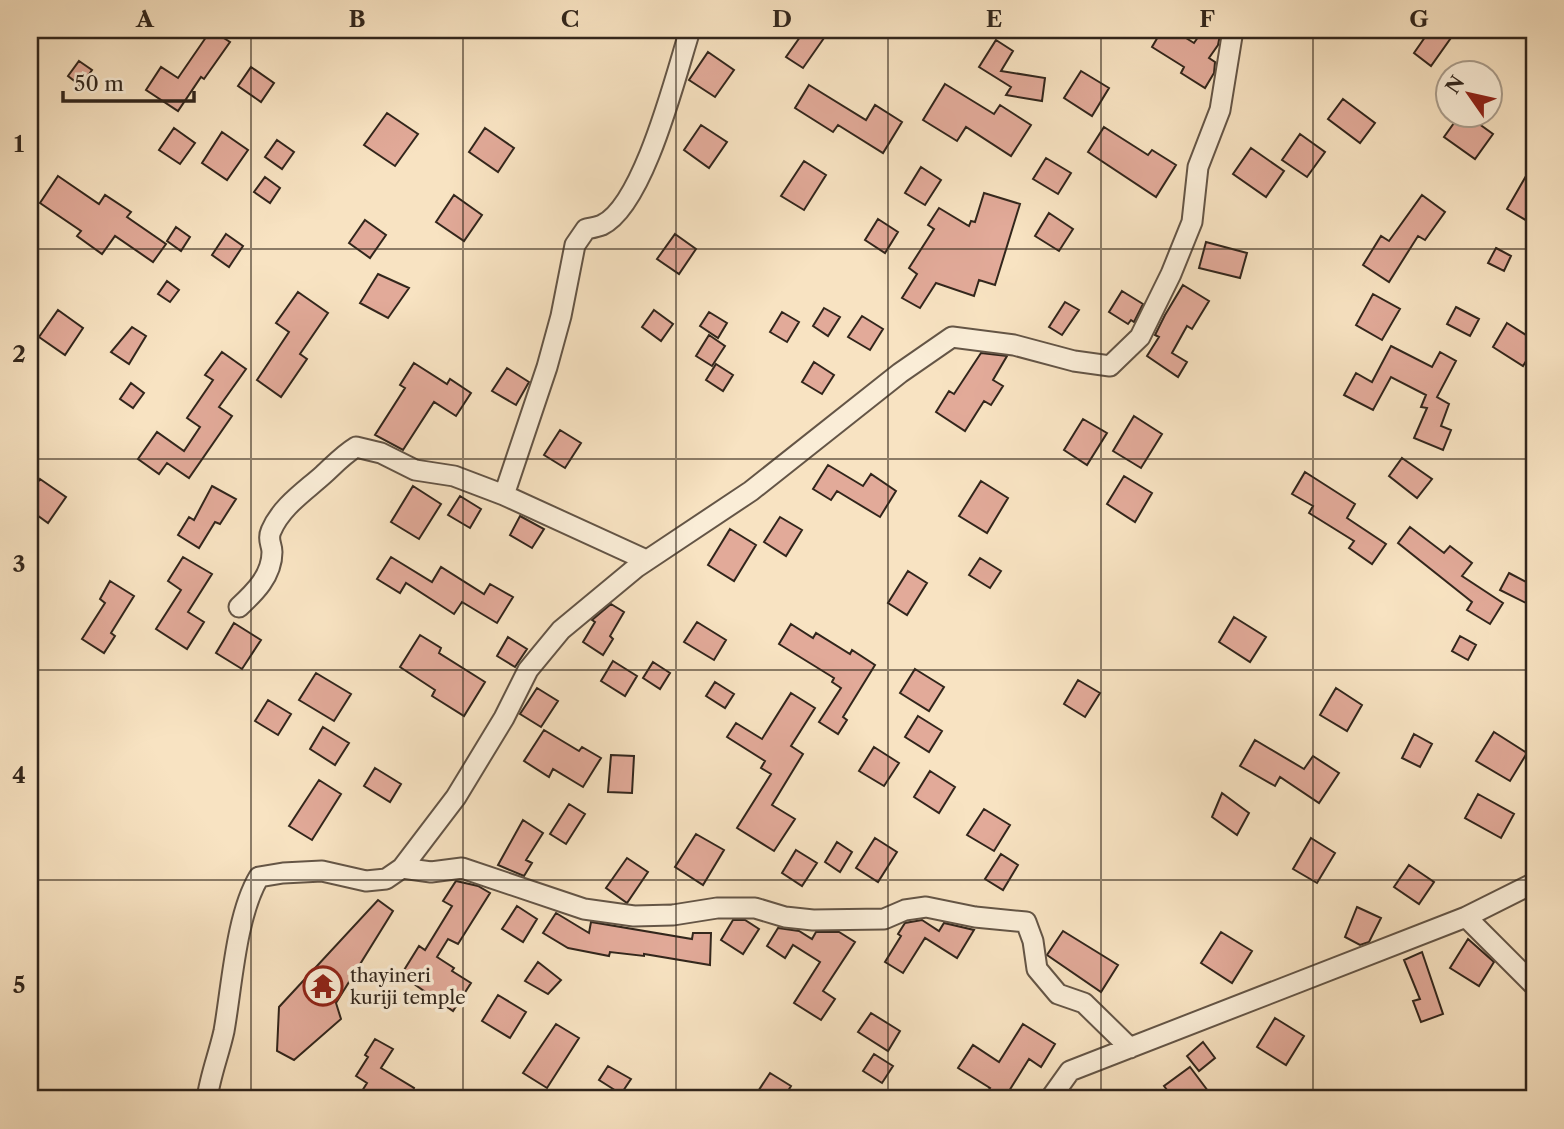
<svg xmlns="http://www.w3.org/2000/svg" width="1564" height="1129" font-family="'Libre Caslon Text',serif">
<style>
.building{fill:#e2aa99;stroke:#32261c;stroke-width:2}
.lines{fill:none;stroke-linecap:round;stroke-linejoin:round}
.minor-casing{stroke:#645546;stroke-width:23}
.minor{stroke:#faedd7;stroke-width:19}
.grid{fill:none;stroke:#32261c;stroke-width:2;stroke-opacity:0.55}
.labels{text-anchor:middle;stroke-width:7;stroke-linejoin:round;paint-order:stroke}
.poi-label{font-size:19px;fill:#32261c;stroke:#faedd7;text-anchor:start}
.neatline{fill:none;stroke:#32261c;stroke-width:2.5}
.grid-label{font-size:23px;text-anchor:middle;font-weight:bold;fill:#32261c}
</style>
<rect width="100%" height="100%" fill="#f8e3c2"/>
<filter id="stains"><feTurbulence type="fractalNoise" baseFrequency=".00286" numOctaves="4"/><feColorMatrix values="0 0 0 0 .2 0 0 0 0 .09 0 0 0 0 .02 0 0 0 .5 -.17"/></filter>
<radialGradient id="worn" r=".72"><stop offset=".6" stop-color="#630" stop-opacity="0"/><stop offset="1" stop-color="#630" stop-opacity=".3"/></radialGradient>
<path class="building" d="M211,30L230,42L204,79L201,77L178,111L146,90L161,67L178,78Z
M805,30H813L824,38L803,68L786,57Z
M1162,30H1173L1194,43L1203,30H1211L1220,35L1218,45L1209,58L1215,62L1214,73L1205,88L1181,73L1184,67L1152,47Z
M1430,30H1445L1453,35L1431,66L1414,53Z
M996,40L1013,51L1001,71L1045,78L1042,101L1006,95L1011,87L979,67Z
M708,52L734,70L715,97L689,80Z
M79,61L92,70L81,86L68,76Z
M251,67L274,83L261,102L238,86Z
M1081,71L1109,88L1092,116L1064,98Z
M945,84L994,114L1000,105L1031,125L1011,156L966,127L957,141L923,120Z
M809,85L866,120L875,105L902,122L883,153L838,125L833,132L795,108Z
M1343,99L1375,123L1360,143L1328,119Z
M387,113L418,134L395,166L364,145Z
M1459,116H1468L1493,134L1475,159L1444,137Z
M701,125L727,142L709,168L684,150Z
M1104,127L1148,155L1152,150L1176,165L1156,197L1088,152Z
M174,128L195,143L180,164L159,150Z
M485,128L514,148L498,172L469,152Z
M222,132L248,150L227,180L202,163Z
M1300,134L1325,152L1307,177L1282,160Z
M277,140L294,152L282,169L265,157Z
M1251,148L1284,171L1266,197L1233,174Z
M1046,158L1071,173L1058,194L1033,179Z
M804,161L826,175L804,210L781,196Z
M1534,162V225L1507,209Z
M921,167L941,180L925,205L905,193Z
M58,176L99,204L105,195L131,212L127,217L166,244L153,262L115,236L102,254L77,236L81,231L40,203Z
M265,177L280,188L270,203L254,192Z
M984,193L1020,204L995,285L979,280L974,296L936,283L920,308L902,298L917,274L909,268L934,229L928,225L939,208L969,226L971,221L975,222Z
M454,195L482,215L464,241L436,222Z
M1422,195L1445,212L1425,240L1418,236L1389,282L1363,265L1381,236L1389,241Z
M1049,213L1073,229L1059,251L1035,236Z
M878,219L898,232L885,253L865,240Z
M365,220L386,235L370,258L349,243Z
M176,227L190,237L181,251L167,241Z
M226,234L243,246L229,267L212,255Z
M675,234L696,249L679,274L657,259Z
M1206,242L1247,253L1240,278L1199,268Z
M1496,248L1511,256L1504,271L1488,263Z
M378,274L409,288L388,318L360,303Z
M167,281L179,290L170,302L158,294Z
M1183,285L1209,301L1192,329L1187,326L1172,353L1187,362L1178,377L1147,356L1159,337L1155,335L1165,315Z
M1122,291L1143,304L1134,322L1131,320L1128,324L1109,312Z
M298,292L328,313L300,354L307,359L281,397L257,380L289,332L276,323Z
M1373,294L1400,309L1382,340L1356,325Z
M1065,302L1079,310L1062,335L1049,327Z
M1456,307L1479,319L1470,336L1447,324Z
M824,308L840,317L828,336L813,326Z
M58,310L83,328L65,355L39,337Z
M654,310L673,324L661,341L642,327Z
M709,312L727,323L718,338L700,326Z
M782,312L799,322L787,342L770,332Z
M862,316L883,329L870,350L848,337Z
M1507,323L1534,340V348L1523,366L1493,347Z
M132,327L146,336L129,364L111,352Z
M709,335L725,346L712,366L696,356Z
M1391,346L1432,367L1440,352L1456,361L1437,397L1449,404L1441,426L1451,430L1443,450L1414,438L1427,408L1421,407L1426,395L1391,377L1373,410L1344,395L1356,373L1372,382Z
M222,352L246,369L219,407L232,416L189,478L167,463L159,474L138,459L157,432L184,451L200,427L187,418L213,380L205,375Z
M981,353L1007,356L993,380L1003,386L991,405L984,401L965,431L936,412L949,391L954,394Z
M814,362L834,375L822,394L802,382Z
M414,363L447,384L450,379L471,393L456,416L434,402L403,450L375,435L405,388L400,385Z
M716,364L733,375L723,391L706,380Z
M507,368L529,382L516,405L492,391Z
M131,383L144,393L133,408L120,399Z
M1134,416L1162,434L1141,468L1113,451Z
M1083,419L1107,433L1087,465L1064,450Z
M560,430L581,443L565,468L544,455Z
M1402,458L1432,479L1417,498L1389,476Z
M828,465L863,486L871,474L896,491L880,517L837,491L831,500L813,489Z
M1305,472L1355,504L1347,518L1386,544L1372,564L1349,548L1354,541L1309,513L1313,506L1292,494Z
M1124,476L1152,493L1135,522L1107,504Z
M40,479L66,497L48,523L30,510V494Z
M981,481L1008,498L987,533L959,516Z
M212,486L236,499L220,524L215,522L199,548L178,535L189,517L194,520Z
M413,486L441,504L419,539L391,522Z
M460,496L481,509L470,528L448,515Z
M520,516L544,529L532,548L510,535Z
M780,517L802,530L786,556L764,542Z
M1410,527L1444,553L1450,546L1472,563L1462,576L1503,603L1490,624L1467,610L1472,602L1398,543Z
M730,529L756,545L734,581L708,565Z
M183,557L212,574L188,612L204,622L187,649L156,629L181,590L168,581Z
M391,557L432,582L441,567L484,594L490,584L513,597L497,623L462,602L454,614L406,583L400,593L377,579Z
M980,558L1001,571L990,588L969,575Z
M908,571L927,583L907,615L888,603Z
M1509,573L1534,586V607L1500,590Z
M110,581L134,596L111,633L115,636L104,653L82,639L105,603L100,599Z
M611,604L624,612L610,636L613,639L603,655L583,642L595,622L592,620Z
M1234,617L1266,637L1250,662L1219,642Z
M697,622L726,640L714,660L684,642Z
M234,623L261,640L242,669L216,653Z
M791,624L813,638L816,633L850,654L852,650L875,665L843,717L847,720L838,734L819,722L841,688L832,682L834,678L779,644Z
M420,635L441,648L439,653L485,682L464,716L432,696L435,690L400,667Z
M1460,636L1476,645L1468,660L1452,651Z
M508,637L527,649L515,667L497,656Z
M613,661L637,676L625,696L601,681Z
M653,662L670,673L660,689L643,678Z
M915,669L944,687L929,711L900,693Z
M316,673L351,694L334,721L299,700Z
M1078,680L1100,693L1085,717L1064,704Z
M715,682L734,694L725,708L706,696Z
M537,688L558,701L541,727L520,714Z
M1336,688L1362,705L1347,731L1320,715Z
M791,693L815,708L791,746L803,754L772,805L795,819L774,851L737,828L771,774L761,768L765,761L727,737L736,723L762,739Z
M268,700L291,714L278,735L255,721Z
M918,716L942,731L929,752L905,737Z
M323,727L349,743L335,765L310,749Z
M544,730L579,751L582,747L601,758L583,787L553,769L549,777L524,761Z
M1494,732L1527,753L1510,781L1476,761Z
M1414,734L1432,744L1420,767L1402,758Z
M1255,740L1304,769L1313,756L1339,773L1319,803L1280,777L1275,786L1240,766Z
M874,747L899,763L884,786L859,771Z
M611,755L634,756L632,793L608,792Z
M375,768L401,784L390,802L364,786Z
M930,771L955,787L939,813L914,797Z
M319,780L341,794L312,840L289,826Z
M1222,793L1249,813L1237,835L1212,817Z
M1478,794L1514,814L1501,838L1465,818Z
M569,804L585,814L566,844L550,834Z
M984,809L1010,825L994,851L967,835Z
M523,820L543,833L526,860L532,863L524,876L498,865Z
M696,834L724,850L703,885L675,867Z
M875,838L897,852L878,882L856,868Z
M1311,838L1335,853L1317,883L1293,869Z
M837,842L852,852L840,872L825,862Z
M796,850L817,863L802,886L782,873Z
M1001,854L1018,865L1003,890L985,879Z
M627,858L648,872L627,903L606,888Z
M1409,865L1434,882L1419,904L1394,887Z
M456,881L478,886L490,893L458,944L448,939L437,957L454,968L452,971L471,983L453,1011L401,975L419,946L425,950L452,906L443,901Z
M378,900L393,911L336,1003L341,1019L294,1060L277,1051L279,1007Z
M517,906L537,919L523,942L502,929Z
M1357,907L1381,918L1369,942L1360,945L1345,937Z
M556,913L589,933L591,922L692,939L693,933H711L710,965L644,954V956L610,952L609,956L568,948L543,933Z
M733,920H745L759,929L743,954L721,940Z
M922,920L939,931L944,923L974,930L957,958L925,938L903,973L885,962L901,936L898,934L905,923Z
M778,928L799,931L812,939L816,932H839L855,942L823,991L835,999L821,1020L794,1003L820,962L793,945L785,958L767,946Z
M1063,931L1118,965L1101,992L1047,955Z
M1221,932L1252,951L1232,983L1201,963Z
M1468,939L1494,962L1479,986L1450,968Z
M1422,952L1443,1014L1421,1022L1413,1001L1420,999L1404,960Z
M538,962L561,980L548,994L525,981Z
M498,995L526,1012L510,1038L482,1021Z
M871,1013L900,1031L888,1051L858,1032Z
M1275,1018L1304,1036L1286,1065L1257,1047Z
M556,1024L579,1038L547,1088L523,1073Z
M1023,1024L1055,1044L1041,1067L1029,1059L1004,1099H982L990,1088L958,1068L973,1045L999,1062Z
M375,1039L393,1049L381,1068L414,1088L409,1099H357L367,1083L356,1076L368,1057L365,1055Z
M1203,1042L1215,1058L1199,1071L1187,1056Z
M874,1054L893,1066L882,1083L863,1071Z
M608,1066L631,1079L621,1094L599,1080Z
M1190,1067L1214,1099H1174L1164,1086Z
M770,1073L791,1086L783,1099H753Z"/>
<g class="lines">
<g class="minor-casing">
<path id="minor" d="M504,495L547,367L561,316L575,245L586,229C591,228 597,227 602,225C644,205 676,74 690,30
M239,607C254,593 272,576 272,552C272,544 267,540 271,531C281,507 304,492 323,475C334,465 343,455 356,447L381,453L415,470L454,476L504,495L646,560
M402,868L431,872L462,868L584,909L634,916L673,915L717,908H755L785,917L813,920L884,919L905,910L926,907L975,917L1026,922L1033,941L1037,969L1058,994L1084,1003L1130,1048
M1466,917L1534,985
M207,1099C210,1076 219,1054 224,1031C232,986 236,915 259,877L283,873L322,871L366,881L386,879L402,868L456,797L504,718L528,670L561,630L637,567L751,491L900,373L952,337L1014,345L1074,361L1110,366L1140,337L1171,274L1192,222L1198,167L1220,110L1233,30
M1050,1099L1070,1071L1466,917L1534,883"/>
</g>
<use href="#minor" class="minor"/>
</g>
<path class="grid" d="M251,30V1099M463,30V1099M676,30V1099M888,30V1099M1101,30V1099M1313,30V1099M30,249H1534M30,459H1534M30,670H1534M30,880H1534"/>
<defs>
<g id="temple-ring" transform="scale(2.0125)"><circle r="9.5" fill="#faedd7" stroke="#8f2418" stroke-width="1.5"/><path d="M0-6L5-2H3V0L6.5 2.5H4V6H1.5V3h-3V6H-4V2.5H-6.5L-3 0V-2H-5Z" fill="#8f2418"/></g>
</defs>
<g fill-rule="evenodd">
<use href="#temple-ring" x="323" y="986"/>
</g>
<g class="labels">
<g class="poi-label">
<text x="350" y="982">thayineri<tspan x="350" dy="22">kuriji temple</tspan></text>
</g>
</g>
<rect width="1564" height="1129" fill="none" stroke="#f8e3c2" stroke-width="77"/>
<g transform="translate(1469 94) rotate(304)"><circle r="33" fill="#faedd7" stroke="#aa9d8c" stroke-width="2"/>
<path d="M0-5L12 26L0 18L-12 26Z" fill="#8f2418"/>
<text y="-10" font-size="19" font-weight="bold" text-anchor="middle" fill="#32261c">N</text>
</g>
<path d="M63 91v10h131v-10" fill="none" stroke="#32261c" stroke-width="3.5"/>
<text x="74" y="91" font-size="21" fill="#32261c" stroke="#faedd7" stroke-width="5" paint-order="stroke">50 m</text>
<rect x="38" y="38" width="1488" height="1052" class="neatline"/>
<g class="grid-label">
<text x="145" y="27">A</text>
<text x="357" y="27">B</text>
<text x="570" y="27">C</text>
<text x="782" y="27">D</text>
<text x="994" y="27">E</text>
<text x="1207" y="27">F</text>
<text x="1419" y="27">G</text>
<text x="19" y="152">1</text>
<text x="19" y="362">2</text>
<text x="19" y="572">3</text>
<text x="19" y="783">4</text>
<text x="19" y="993">5</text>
</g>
<rect width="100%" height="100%" filter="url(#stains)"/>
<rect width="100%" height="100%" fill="url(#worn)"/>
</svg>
